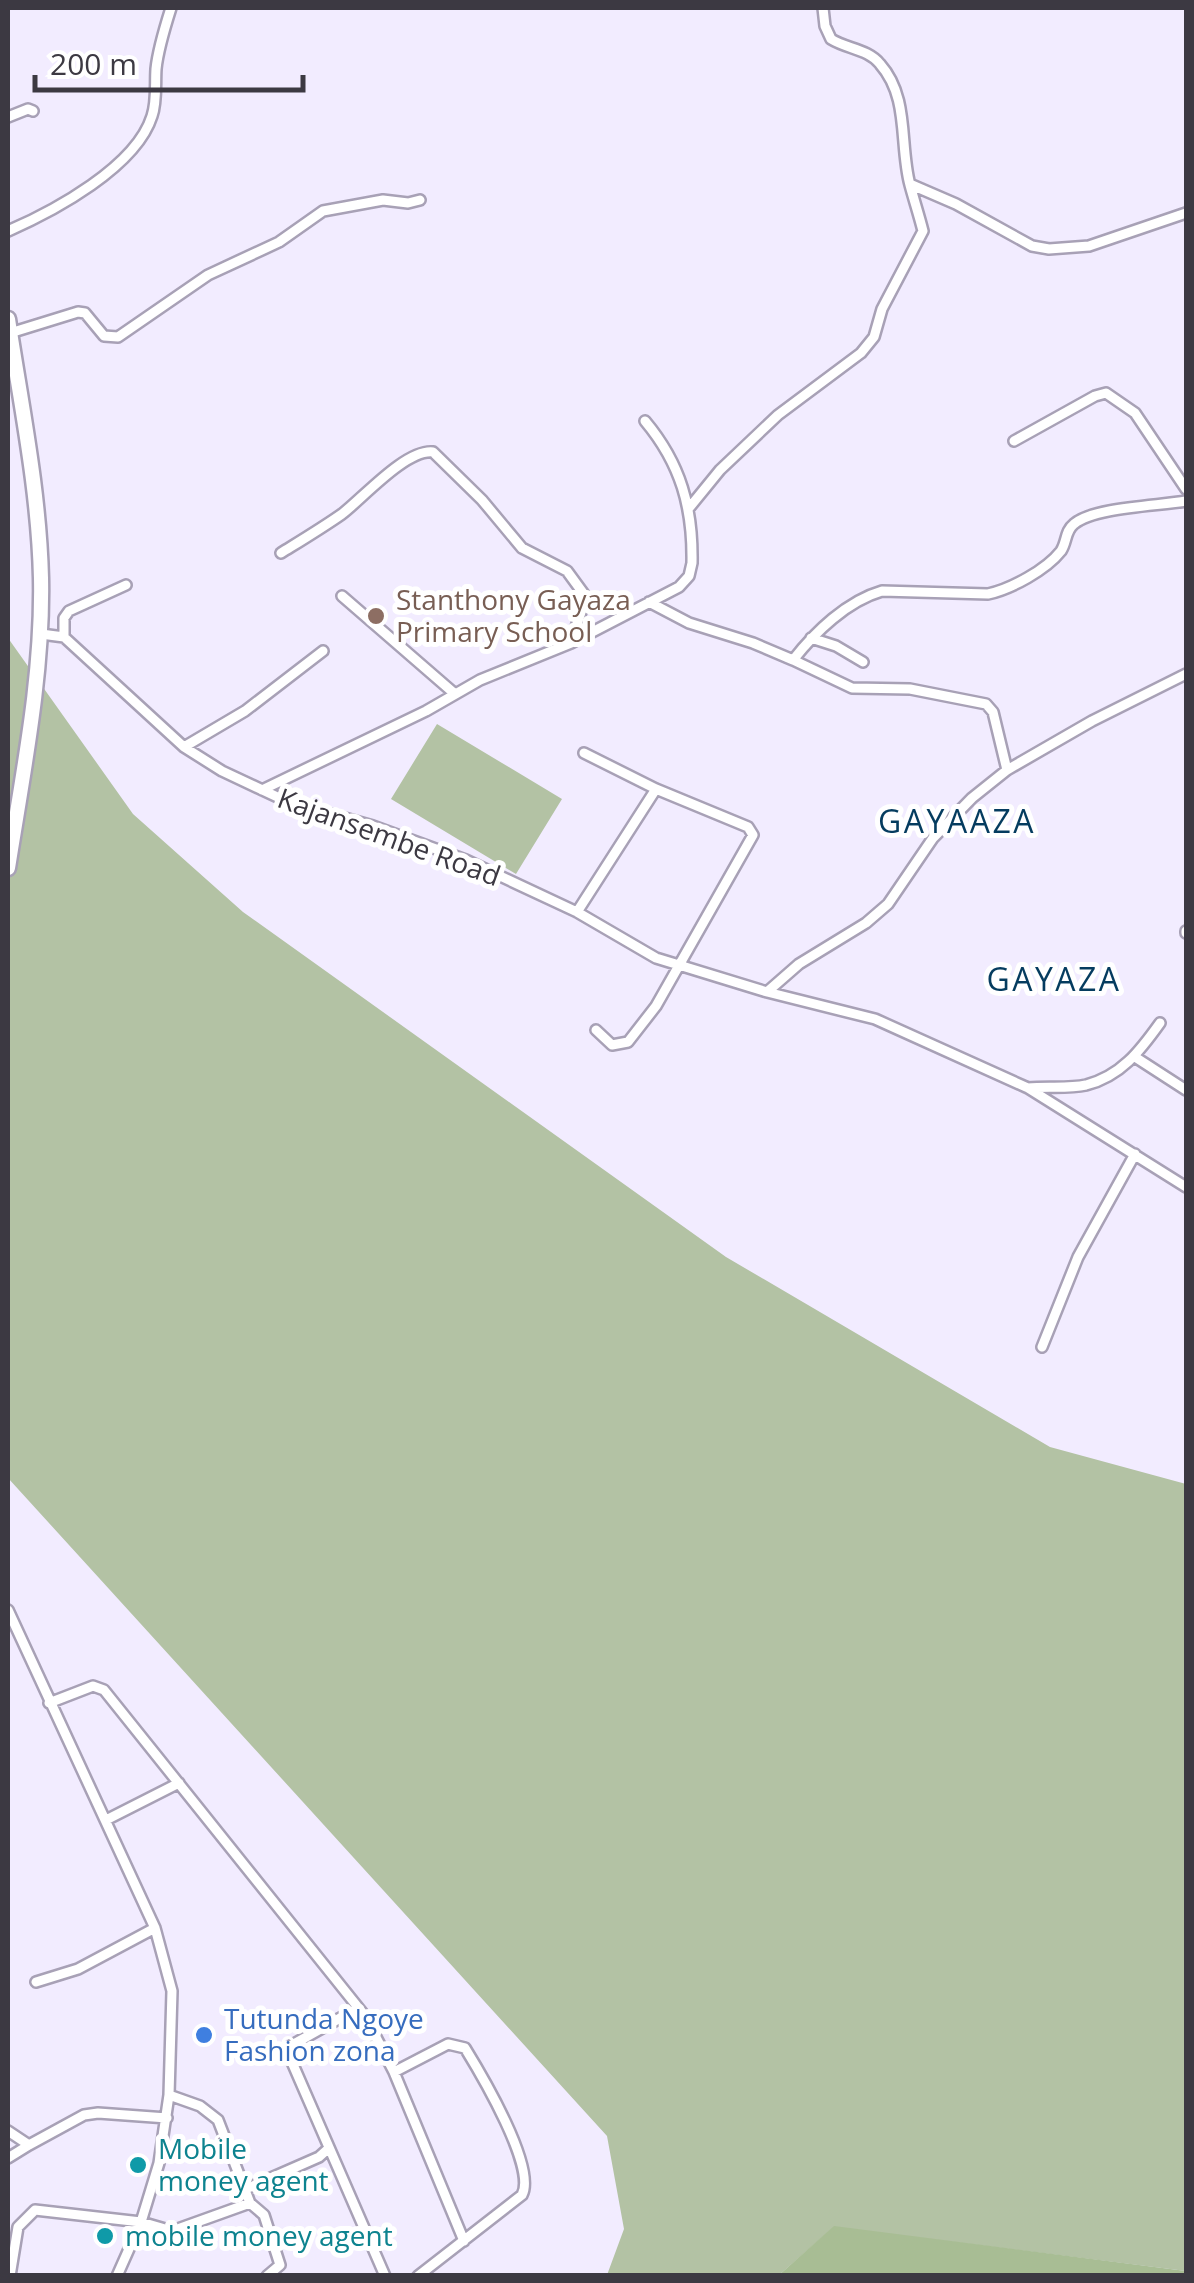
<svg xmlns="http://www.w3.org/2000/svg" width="1194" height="2283" font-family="'Open Sans',sans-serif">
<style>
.green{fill:#b3c2a4}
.forest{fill:#a8bd94}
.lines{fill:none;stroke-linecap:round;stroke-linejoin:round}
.minor-casing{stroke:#a8a1b6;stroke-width:14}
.highway-casing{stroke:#a8a1b6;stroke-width:19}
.minor{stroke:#fff;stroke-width:9}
.highway{stroke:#fff;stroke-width:14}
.education-dot{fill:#8d6e63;stroke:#fff;stroke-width:4}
.shop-dot{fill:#3f7fe0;stroke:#fff;stroke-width:4}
.culture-dot{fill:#0f9aa8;stroke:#fff;stroke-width:4}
.labels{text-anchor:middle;stroke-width:10;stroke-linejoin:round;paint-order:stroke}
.education-label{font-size:28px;fill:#785e54;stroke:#fff;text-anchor:start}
.street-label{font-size:28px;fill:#3c3942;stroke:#fff}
.shop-label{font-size:28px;fill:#366cbe;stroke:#fff;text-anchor:start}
.culture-label{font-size:28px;fill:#0d838f;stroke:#fff;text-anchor:start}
.quarter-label{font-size:32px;letter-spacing:2.5px;fill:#053c5f;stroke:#fff}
</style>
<rect width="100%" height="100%" fill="#f2ecff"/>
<path class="green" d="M8,638L133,814L243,912L726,1257L1050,1447L1186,1484V2271L834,2227L779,2275H607L624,2229L607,2136L8,1478Z
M437,724L562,799L516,874L391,799Z"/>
<path class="forest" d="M834,2226L1186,2271V2275H779Z"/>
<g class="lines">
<g class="minor-casing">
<path id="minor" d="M8,117L28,109L33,111
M912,185L956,204L1032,246L1049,249L1089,246L1186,213
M8,231C54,211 136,167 152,116C157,102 155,84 156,69C158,49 165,27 171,8
M10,333L78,312L85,313L104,336L118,337L208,275L279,242L323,211L383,200L408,203L420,200
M1014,441L1095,396L1106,393L1135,413L1186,489
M689,508L720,470L778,415L861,353L874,337L882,309L923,231C919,215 914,200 910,185C899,144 910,98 880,64C868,49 847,49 831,39L825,26L823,8
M281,553C302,540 322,528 342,514C363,498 406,449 433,452L482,500L522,548L567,571L586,597L571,642
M342,596L455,694
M649,602L689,623L753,643L793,660C815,632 847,601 882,591L988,594C1011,589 1046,570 1061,551C1067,542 1065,531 1074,524C1094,507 1158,506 1186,501
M41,634L64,637L184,747L222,771L288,802L373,826L466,860L577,912L656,958L767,992L875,1019L1028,1088L1186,1187
M64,637V618L69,611L126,585
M811,638L836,646L863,662
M793,660L852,688L910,689L986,704L993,712L1007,770
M184,747L245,711L323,651
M584,753L656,789L748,827L753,835L656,1006L628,1042L612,1045L596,1030
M262,790L426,711L480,680L571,643L679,587L689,576L692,563C693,508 681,464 645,421
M577,912L656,789
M1186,933V931
M767,992L799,964L866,923L888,904L933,838L972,798L1007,770L1092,721L1186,674
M1135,1057L1186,1090
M1028,1088C1047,1086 1068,1089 1086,1085C1121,1076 1140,1051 1160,1023
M1042,1347L1078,1257L1135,1154
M8,1610L155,1928L172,1991L169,2095L159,2163L141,2222L117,2276
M49,1703L93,1686L104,1690L365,2016L394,2072L464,2241
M106,1820L179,1783
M36,1982L78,1969L155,1928
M358,2008L292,2045L288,2053L385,2276
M394,2072L448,2044L465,2048C481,2074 537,2168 522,2195L418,2276
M169,2095L200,2106L218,2120L250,2203L264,2215L280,2265L267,2276
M8,2131L29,2145L84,2115L98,2113L167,2118
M8,2158L29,2145
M246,2189L319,2157L329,2148
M10,2276L18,2227L35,2210L141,2222L172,2231L250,2203"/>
</g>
<g class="highway-casing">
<path id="highway" d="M8,319C21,405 39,491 41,578C43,675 23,772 8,868"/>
</g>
<use href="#minor" class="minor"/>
<use href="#highway" class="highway"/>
</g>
<circle class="education-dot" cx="376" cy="616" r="10"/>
<circle class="shop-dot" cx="204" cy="2035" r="10"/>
<g class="culture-dot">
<circle cx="138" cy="2165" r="10"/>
<circle cx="105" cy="2236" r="10"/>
</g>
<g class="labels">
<g class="education-label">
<text x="396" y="610">Stanthony Gayaza<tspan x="396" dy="32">Primary School</tspan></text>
</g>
<g class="street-label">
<text transform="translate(389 837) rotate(20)" y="10">Kajansembe Road</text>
</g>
<g class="shop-label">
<text x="224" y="2029">Tutunda Ngoye<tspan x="224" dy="32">Fashion zona</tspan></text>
</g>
<g class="culture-label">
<text x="158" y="2159">Mobile<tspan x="158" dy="32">money agent</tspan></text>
<text x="125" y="2246">mobile money agent</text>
</g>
<g class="quarter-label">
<text x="957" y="833">GAYAAZA</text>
<text x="1054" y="991">GAYAZA</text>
</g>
</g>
<rect width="1194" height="2283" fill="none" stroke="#3c3942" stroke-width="20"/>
<path d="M35 75v15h268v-15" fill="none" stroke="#3c3942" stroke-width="5"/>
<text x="50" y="75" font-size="30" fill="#3c3942" stroke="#ffffff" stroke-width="8" paint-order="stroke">200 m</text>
</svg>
